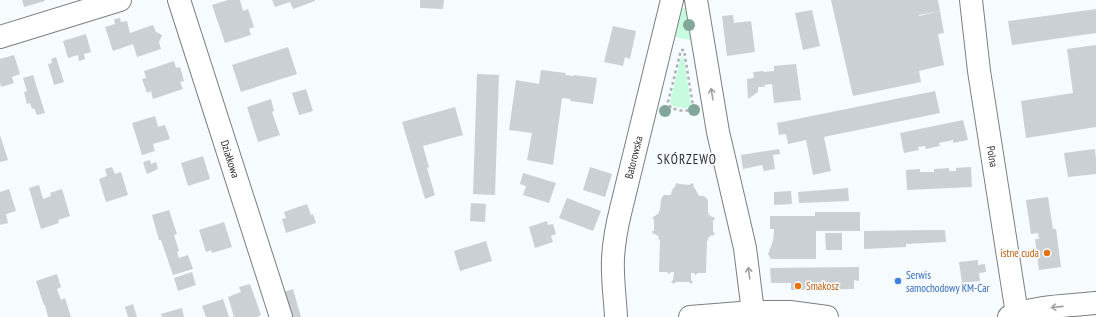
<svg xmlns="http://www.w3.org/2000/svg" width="1096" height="317" font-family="'PT Sans Narrow',sans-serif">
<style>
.green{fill:#c7fbdf}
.building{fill:#cbd0d4}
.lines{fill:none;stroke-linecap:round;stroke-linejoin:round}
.minor-casing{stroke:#7b7f83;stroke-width:24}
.path{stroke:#afb3b6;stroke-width:2.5;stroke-dasharray:3 3;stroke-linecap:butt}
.minor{stroke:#fff;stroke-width:22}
.tree{fill:#82a699}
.oneway{stroke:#a0a0a1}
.food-dot{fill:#e8710a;stroke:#f6fbff;stroke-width:1.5}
.shop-dot{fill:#3f7fe0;stroke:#f6fbff;stroke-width:1.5}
.labels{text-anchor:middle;stroke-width:3.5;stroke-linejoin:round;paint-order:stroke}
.street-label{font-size:11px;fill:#2b2d2e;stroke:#f6fbff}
.food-label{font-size:11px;fill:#c56008;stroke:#f6fbff;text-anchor:end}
.shop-label{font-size:11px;fill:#366cbe;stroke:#f6fbff;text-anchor:start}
.quarter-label{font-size:13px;letter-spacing:1px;fill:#2b2d2e;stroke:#f6fbff}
</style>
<rect width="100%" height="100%" fill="#f6fbff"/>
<path class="green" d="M684,8H687L698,43L686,39H685L671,36L681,9Z
M681,57H684L691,105C687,111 679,107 673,106L670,102Z"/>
<path class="building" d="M22,0H44L45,1L24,7Z
M228,0H240L243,11L248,9L254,27L249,29L251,35L225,43L212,5Z
M272,0H315V1L293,9L290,2L275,7Z
M420,0H444L443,9L420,8Z
M831,0H938L940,11L919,15V16L940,11L944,33L938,34L944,65L919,71L921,82L853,96Z
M1096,9V33L1012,45L1008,21Z
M812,10L820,46L803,50L795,13Z
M733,15L734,23L751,21L755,52L727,56L722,16Z
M120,18L121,22L127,21L130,33L153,25L156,32L162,35L159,42L161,49L137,57L133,44L113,51L105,27L115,24L114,19Z
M613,26L636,31L630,59L625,57L623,66L604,62Z
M86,34L91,52L84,54L85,59L79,61L78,55L68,58L63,41Z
M1096,45V127L1026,138L1021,101L1073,93L1067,49Z
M288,47L297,74L241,92L232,65Z
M14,55L20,74L12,77L14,83L1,87L0,82V59Z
M56,57L64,82L54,85L48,64L52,63L51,59Z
M174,61L176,68L180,67L184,81L180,82L183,89L153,99L151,91L147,93L142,79L146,78L144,71Z
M796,64L801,100L774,103L772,84L764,85L765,87H758V92L748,99L747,79L754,78L753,72L764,71L763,72L774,71V66Z
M541,70L566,73L565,75L574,76V75L597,78L593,104L570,101L571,99L562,98L553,165L527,160L532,133L509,130L516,80L539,84Z
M477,74L499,75L495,195L473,194Z
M33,75L45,113L37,115L34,108L32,109L30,103L27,104L24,92L27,91L23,78Z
M306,89L313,111L299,115L292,93Z
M935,91L940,113L824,137L831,171L813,175L806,140L788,144L786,134L779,135L777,123Z
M271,99L274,111L272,112L280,135L258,142L247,107Z
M455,107L463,135L423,146L429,167L427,168L435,195L425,199L402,122Z
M155,116L158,127L165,125L170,139L153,144L155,151L142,155L132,123Z
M963,120L968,140L953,143V140L939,143L940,146L926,149L925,146L918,147L919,150L904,153L900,133Z
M0,135L8,160L0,162Z
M779,149L780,154L773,155L775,169L764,171L762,165L743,169L741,155Z
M1095,149L1096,159V174L1068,177L1064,153Z
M203,156L210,179L188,186L181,163Z
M150,160L151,164L156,162L158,169L147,174L143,162Z
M112,167L115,174L121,172L128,195L106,202L99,179L107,176L105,169Z
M590,167L612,174L605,197L583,190Z
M971,167L972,187L907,190L906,170L920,169V172H934V169L949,168V171H956V168Z
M523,173L556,183L549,203L523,195L526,186L520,184Z
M678,183L679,184L690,185L691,183L694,184L693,186L696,190L698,195H699V196H704L708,200V212H709L708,214L712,217H714L715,220H713V232L715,233L713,236L712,235L708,238V240L707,241L706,273H698L695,275L694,273H691V280L693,282L691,284L689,282H676L674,284L671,282L673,280L674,272H671L669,274L667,272H659L660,240L658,239L659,237L655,234H653L652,231H654V219H652L654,216H655L659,213V211L660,210L661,199L664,195H671L672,190L676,185L675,184Z
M39,185L43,199L51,196L50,193L62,189L70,216L58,220L59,223L41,229L29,188Z
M848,188L849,201L799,203L798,192Z
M9,189L16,211L6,214L8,223L0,225V192Z
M791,191L792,204L774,205V192Z
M1048,197L1053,229H1056L1061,267L1039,270L1035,239H1039L1038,233L1031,234L1026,200Z
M567,198L601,211L593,231L559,218Z
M471,203L486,204L485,222L470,221Z
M307,204L311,215L313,214L316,223L286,233L282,219L286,218L284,212Z
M169,210L177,234L174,235L179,251L177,252L179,258L188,255L193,269L173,275L161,240H159L152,215Z
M815,212H860V231H816V259H771L768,254L773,241L774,229H770V216H815Z
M547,221L548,225L553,224L556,234L551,236L553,242L535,248L529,227Z
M224,222L232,247L212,253L211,250L206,252L199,230Z
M927,230H945L946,242L906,244V247L864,249V231Z
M825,233H842V250H826Z
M486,241L492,261L460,271L454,251Z
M978,260V265L985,264L986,272L979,273L980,281L962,283L959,262Z
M859,267V281L854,280V289L791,290V283H771L770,268Z
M192,272L196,285L178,291L174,278Z
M57,274L61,287L57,289L61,300L65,298L71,317H48L45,305H44L36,281Z
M250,284L261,315L257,317H234L228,297L241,292L239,287Z
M293,289L301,317H289L281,293Z
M223,299L229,317H206L202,306Z
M133,304L137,317H128L125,307Z
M182,308L184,317H162L161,314Z"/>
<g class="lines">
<g class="minor-casing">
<g id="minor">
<path id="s1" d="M179,0L281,317"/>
<path d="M696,0L718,132L745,248L753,312"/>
<path id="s2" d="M971,0L979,71L1017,314"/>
<path d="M0,37L120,0"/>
<path id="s3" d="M616,317C615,297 612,278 613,258C614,241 617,225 621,209L672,0"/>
<path d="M690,317L753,312H790L827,317"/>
<path d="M1009,317C1034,306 1069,306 1096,303"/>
</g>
</g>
<path class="path" d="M681,50H684L693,106C688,114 679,110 671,108L668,102Z"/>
<use href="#minor" class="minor"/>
</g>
<g class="tree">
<circle cx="689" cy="25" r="6"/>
<circle cx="694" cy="110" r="6"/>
<circle cx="665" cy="111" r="6"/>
</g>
<defs><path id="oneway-shaft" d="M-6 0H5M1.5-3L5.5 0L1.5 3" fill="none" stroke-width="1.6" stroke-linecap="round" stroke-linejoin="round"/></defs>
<g class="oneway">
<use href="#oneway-shaft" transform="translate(712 94) rotate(-99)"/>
<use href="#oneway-shaft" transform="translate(749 273) rotate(-98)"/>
<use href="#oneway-shaft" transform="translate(1057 307) rotate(174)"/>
</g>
<g class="food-dot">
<circle cx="1047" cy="253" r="4"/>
<circle cx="798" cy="286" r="4"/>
</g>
<circle class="shop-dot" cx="898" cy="281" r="4"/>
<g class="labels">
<g class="street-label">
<text dy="4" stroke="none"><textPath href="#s3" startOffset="162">Batorowska</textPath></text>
<text dy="4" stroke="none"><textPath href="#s2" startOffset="158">Polna</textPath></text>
<text dy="4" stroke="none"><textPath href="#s1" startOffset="167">Działkowa</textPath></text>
</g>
<g class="food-label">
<text x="1039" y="257">istne cuda</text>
<text x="806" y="290" text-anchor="start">Smakosz</text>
</g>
<g class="shop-label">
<text x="906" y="279">Serwis<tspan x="906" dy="13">samochodowy KM-Car</tspan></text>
</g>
<g class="quarter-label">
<text x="687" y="164">SKÓRZEWO</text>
</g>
</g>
</svg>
